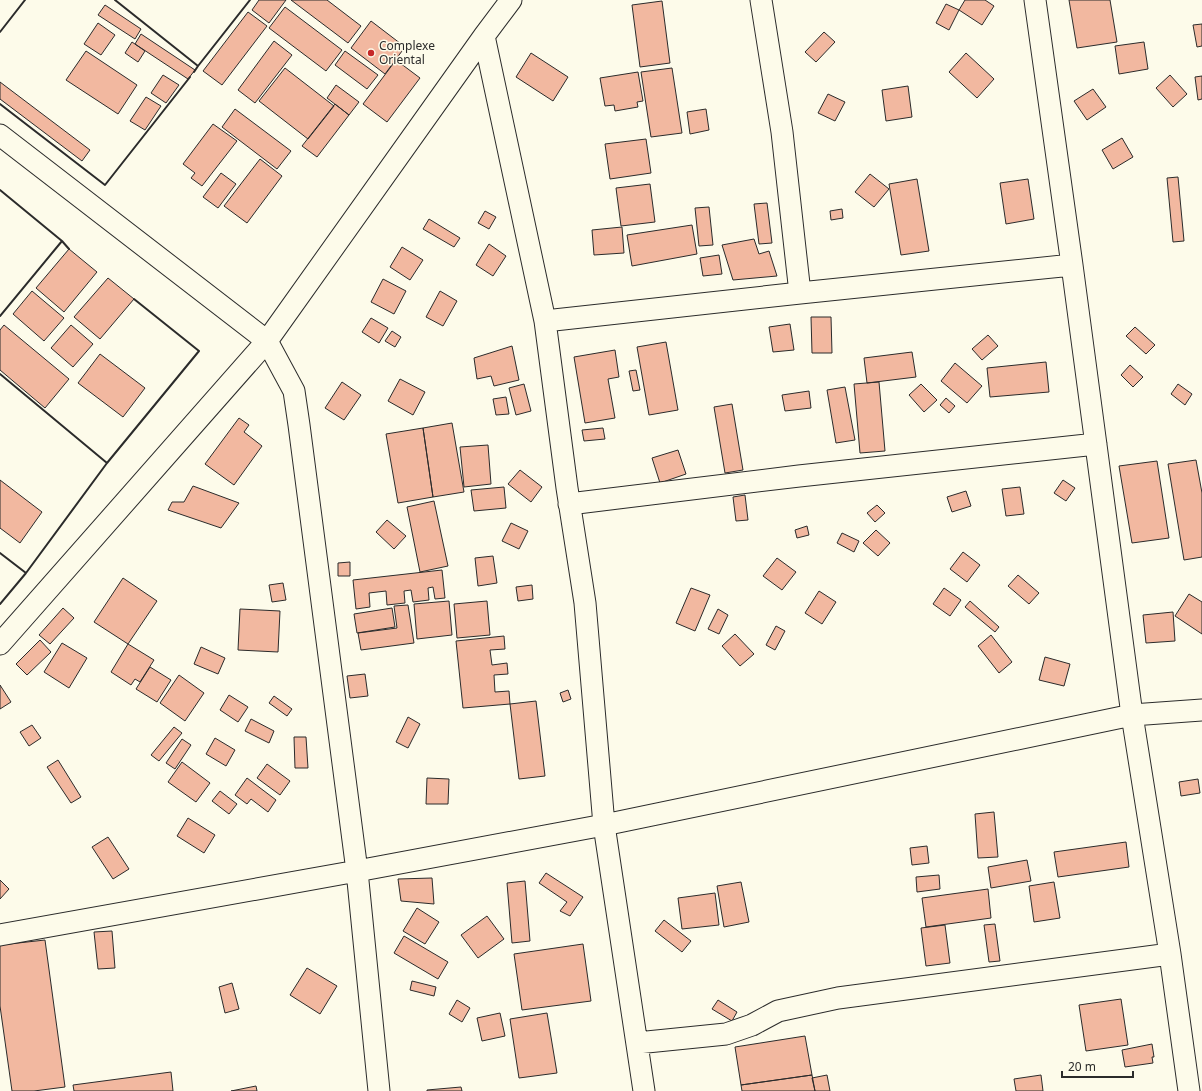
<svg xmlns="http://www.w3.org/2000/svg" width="1202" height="1091" font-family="'Noto Sans',sans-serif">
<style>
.building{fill:#f2b8a0;stroke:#2b2b2b}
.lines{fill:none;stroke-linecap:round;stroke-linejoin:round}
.minor-casing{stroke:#2b2b2b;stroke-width:23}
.minor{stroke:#fdfbea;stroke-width:21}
.wall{stroke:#2b2b2b;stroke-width:2}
.poi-dot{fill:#c62828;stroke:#fdfbea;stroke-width:1.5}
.labels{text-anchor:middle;stroke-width:3;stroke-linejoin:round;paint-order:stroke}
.poi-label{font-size:12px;fill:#2b2b2b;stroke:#fdfbea;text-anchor:start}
</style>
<rect width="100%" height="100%" fill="#fdfbea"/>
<path class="building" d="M259,0H286L269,23L252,10Z
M291,0H327L361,26L348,43Z
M965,0H985L994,6L982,25L959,10Z
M1069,0H1110L1117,42L1077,48Z
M662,1L670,63L640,67L632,5Z
M946,4L959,10L949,30L936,23Z
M105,5L141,29L135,39L98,15Z
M285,7L342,50L326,71L269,28Z
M248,12L267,26L222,85L203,71Z
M371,21L405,47L385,74L351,48Z
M98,23L115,35L101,55L84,44Z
M1202,24V46L1197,47L1193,25Z
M824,32L835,42L816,62L805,52Z
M141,34L195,70L188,79L135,44Z
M274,41L292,55L255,103L238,90Z
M132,42L145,51L138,62L125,53Z
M1144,42L1148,69L1119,74L1115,46Z
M86,51L137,85L118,114L66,80Z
M345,51L378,75L367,89L335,65Z
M531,53L568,77L553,101L516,77Z
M966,53L994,79L977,98L949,72Z
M396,60L420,78L387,122L363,104Z
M285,68L334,106L308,139L259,101Z
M672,68L682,133L651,137L641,72Z
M638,72L643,101L637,102L638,107L615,111L614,105L605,106L600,78Z
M163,75L179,85L166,103L151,93Z
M1170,75L1187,94L1173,107L1156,88Z
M1202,76V99L1198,100L1195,77Z
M0,82L90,150L82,161L0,99Z
M336,85L359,102L349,115L327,98Z
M908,86L912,117L886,121L882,90Z
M1093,89L1106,107L1087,120L1074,101Z
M828,94L845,102L835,121L818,113Z
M146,97L161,106L145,130L130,121Z
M335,104L349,115L317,157L302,146Z
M235,109L291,151L277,169L222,127Z
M706,109L709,130L690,134L687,112Z
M213,124L237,141L202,186L191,178L195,173L183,164Z
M1122,138L1133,157L1113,169L1102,150Z
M646,139L651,173L610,179L605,144Z
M260,159L282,176L247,223L224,206Z
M221,173L236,184L218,208L203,197Z
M870,174L889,189L874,207L855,192Z
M1178,177L1184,241L1173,242L1167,178Z
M917,179L929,251L901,255L889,184Z
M1028,179L1034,219L1006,224L1000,183Z
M650,184L655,222L621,226L616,188Z
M767,203L772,243L759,244L754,204Z
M709,207L713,245L699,246L695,208Z
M842,209L843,218L831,220L830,211Z
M485,211L496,217L489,229L478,223Z
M429,219L460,238L454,247L423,229Z
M692,225L697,254L632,266L627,235Z
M622,227L624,253L594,255L592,230Z
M754,239L759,254L769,251L777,276L733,280L722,245Z
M489,244L506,256L493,276L476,265Z
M402,247L423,260L410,280L390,267Z
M69,249L97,272L64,312L36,288Z
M719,255L722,274L703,276L700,258Z
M108,278L134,299L100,339L74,317Z
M383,279L406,291L394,314L371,302Z
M32,291L64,318L44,341L13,314Z
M440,291L457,301L443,326L426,317Z
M811,317H831L832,353H812Z
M371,318L388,328L379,343L362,332Z
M790,324L794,350L773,352L769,327Z
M4,325L69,379L45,408L0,370V330Z
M71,325L93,344L73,367L51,348Z
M1135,327L1155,345L1146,354L1126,336Z
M392,331L401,337L395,347L385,341Z
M988,335L998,346L982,360L972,349Z
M666,342L678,410L649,415L637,347Z
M512,346L519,380L494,386L491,376L477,379L474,358Z
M615,350L619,377L608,379L615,418L585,423L574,357Z
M912,352L916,377L867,383L864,358Z
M100,354L145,388L123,417L78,383Z
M1046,362L1049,392L990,397L987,368Z
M955,363L982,386L967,403L941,381Z
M1130,365L1143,377L1133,387L1121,375Z
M636,370L640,390L633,391L629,371Z
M400,379L425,392L413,415L388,401Z
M342,382L361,395L344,420L325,408Z
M879,382L885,451L860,453L854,384Z
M524,384L531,411L516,415L509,388Z
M921,384L937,400L924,412L909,395Z
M1178,384L1192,394L1185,405L1171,394Z
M845,387L855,440L836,443L827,390Z
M809,391L811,408L785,411L782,395Z
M506,397L509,414L496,415L493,399Z
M946,398L955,406L949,413L940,405Z
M732,404L743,470L725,473L714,407Z
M239,418L249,425L244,432L262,446L234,485L205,464Z
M452,423L464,492L433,497L423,428Z
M423,428L433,497L398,503L386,434Z
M603,428L605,439L584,441L582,430Z
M488,445L491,484L464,487L460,447Z
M678,450L686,474L660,483L652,458Z
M1196,460L1202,493V557L1184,560L1168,464Z
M1157,461L1169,538L1132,543L1119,466Z
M520,470L542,487L531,502L508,484Z
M0,480L42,512L20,543L0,528Z
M1063,480L1075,488L1066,501L1054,493Z
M193,486L239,503L221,528L168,510L172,502H184Z
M504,487L506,508L474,511L471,490Z
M1020,487L1024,514L1006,516L1002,489Z
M966,491L971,506L952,512L947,497Z
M745,495L748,520L736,521L733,497Z
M434,501L448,566L420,572L407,507Z
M877,505L885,513L875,522L867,513Z
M387,520L406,536L394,549L376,532Z
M511,523L528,531L519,549L502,541Z
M807,526L809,535L797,538L795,530Z
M876,530L890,543L878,556L863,543Z
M842,533L859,541L854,552L837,543Z
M963,552L980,565L967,582L950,569Z
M493,556L497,583L478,586L475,558Z
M777,558L796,572L782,590L763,576Z
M350,562V576H338V563Z
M442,570L445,598L435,599L433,587L428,588L429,600L413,602L411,590L404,591L405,603L387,605L386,591L369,593L370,607L356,609L353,580Z
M1018,575L1039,593L1029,604L1008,586Z
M123,578L157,601L128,644L94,622Z
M283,583L286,600L272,602L269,585Z
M532,585L533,599L518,601L516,587Z
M691,588L710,595L695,631L676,623Z
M944,588L961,600L950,616L933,604Z
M819,591L836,602L822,624L805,613Z
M1189,594L1202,602V634L1175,616Z
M449,601L452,635L417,639L414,604Z
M487,601L490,635L457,638L454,604Z
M970,601L999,627L995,632L965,607Z
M408,605L414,643L361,650L358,633L397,628L394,606Z
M63,608L74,618L50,644L39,635Z
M392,608L395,627L357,633L354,614Z
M240,609L280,611L278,652L238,650Z
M718,609L728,615L719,634L708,629Z
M1173,612L1175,641L1146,643L1143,615Z
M776,626L785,631L775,650L766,645Z
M735,634L754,654L740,666L722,646Z
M991,635L1012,662L999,673L978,646Z
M504,636L505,649L490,650L492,665L507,663L508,674L494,675L495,692L509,691L510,704L463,708L456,641Z
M40,640L51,652L27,675L16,664Z
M62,643L87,658L69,688L44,672Z
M128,644L154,660L140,682L135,679L131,685L111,672Z
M201,647L225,658L218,674L194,664Z
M1045,657L1070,664L1064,686L1039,680Z
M150,667L171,680L157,702L136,689Z
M365,674L368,696L350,698L347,676Z
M179,675L204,693L185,721L160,703Z
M0,685L11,702L0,709Z
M568,690L571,699L563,702L560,693Z
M229,695L248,707L238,722L220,710Z
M274,696L292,709L287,716L269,703Z
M536,701L545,776L519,779L510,704Z
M408,717L420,724L408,748L396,742Z
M251,719L274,731L269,743L245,731Z
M32,725L41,738L29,746L20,732Z
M174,727L182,733L159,761L151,755Z
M294,737H306L308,768H295Z
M215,738L235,750L226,766L206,754Z
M182,739L191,745L175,769L166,763Z
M58,760L81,797L71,803L47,767Z
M182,762L210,783L196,802L168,782Z
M267,764L290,781L280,795L257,778Z
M247,778L276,800L268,812L251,799L247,804L235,795Z
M427,778L449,779L448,804H426Z
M1198,779L1200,793L1181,796L1179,782Z
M220,791L237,804L229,814L212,801Z
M994,812L998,857L978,858L975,814Z
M188,818L215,835L204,853L177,836Z
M108,837L129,869L113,879L92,847Z
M1126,842L1129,867L1058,877L1054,852Z
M927,846L929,863L912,865L910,848Z
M1027,860L1031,881L991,888L988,867Z
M546,873L583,897L570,916L560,911L567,902L539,883Z
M939,875L940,889L917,892L916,877Z
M432,878L434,904L401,901L398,879Z
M0,880L9,889L0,899Z
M525,881L530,941L512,943L507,883Z
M741,882L749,922L724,927L717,886Z
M1054,882L1060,918L1034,922L1029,886Z
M988,889L991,918L926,927L922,898Z
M715,893L719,925L682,929L678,898Z
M417,908L439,922L425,944L403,931Z
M487,916L504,939L478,958L461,935Z
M664,920L691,941L682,952L655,931Z
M995,924L1000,961L989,962L984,925Z
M945,925L950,963L926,966L921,928Z
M112,931L115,968L98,969L94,932Z
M404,936L448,962L438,979L394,953Z
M45,940L65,1087L34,1091H12L0,1006V945Z
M583,944L591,1001L522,1010L514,954Z
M307,968L337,986L320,1014L290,995Z
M412,981L436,987L434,996L410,990Z
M232,983L239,1009L225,1013L219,987Z
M1121,999L1128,1045L1086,1051L1079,1005Z
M457,1000L470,1008L462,1022L449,1014Z
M718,1000L737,1012L732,1021L712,1009Z
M500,1013L505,1036L482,1041L477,1018Z
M547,1013L557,1073L519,1078L510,1019Z
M805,1036L812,1075L741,1085L735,1047Z
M1152,1044L1154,1057H1152L1153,1063L1125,1067L1122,1050Z
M171,1072L173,1091H74L73,1085Z
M812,1075L815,1091H742L741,1085Z
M827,1075L830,1091H815L812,1078Z
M1041,1075L1043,1091H1016L1014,1079Z
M256,1086L257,1091H231Z
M461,1087L462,1091H427V1090Z"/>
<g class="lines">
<g class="minor-casing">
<path id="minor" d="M761,0L782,132L800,293
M1035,0L1072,265L1132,715L1170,954L1189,1091
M484,36L545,321L567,488L585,603L604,825L644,1091
M0,135L267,341L294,391L299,425L357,871L379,1091
M545,321L800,293L1072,265
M569,504L799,476L1096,444
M0,644L267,341L484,36L511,0
M0,935L357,871L604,825L1132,715L1202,710
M637,1043L726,1034L752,1025L778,1011L838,998L1170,954"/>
</g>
<use href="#minor" class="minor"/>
<path class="wall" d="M115,0L198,66L250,0
M0,32L25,0
M194,72L198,66
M0,104L105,185L190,77
M0,190L62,241L69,249
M0,316L62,241
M0,374L107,463L199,351L134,299
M0,553L26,573L0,604
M26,573L107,463"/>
</g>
<circle class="poi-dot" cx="371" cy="53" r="4"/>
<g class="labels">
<g class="poi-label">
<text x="379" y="50">Complexe<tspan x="379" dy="14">Oriental</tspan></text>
</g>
</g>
<path d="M1062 1071v6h71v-6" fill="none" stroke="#2b2b2b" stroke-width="2"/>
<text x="1068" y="1071" font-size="12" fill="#2b2b2b" stroke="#fdfbea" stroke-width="3" paint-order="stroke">20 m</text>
</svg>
